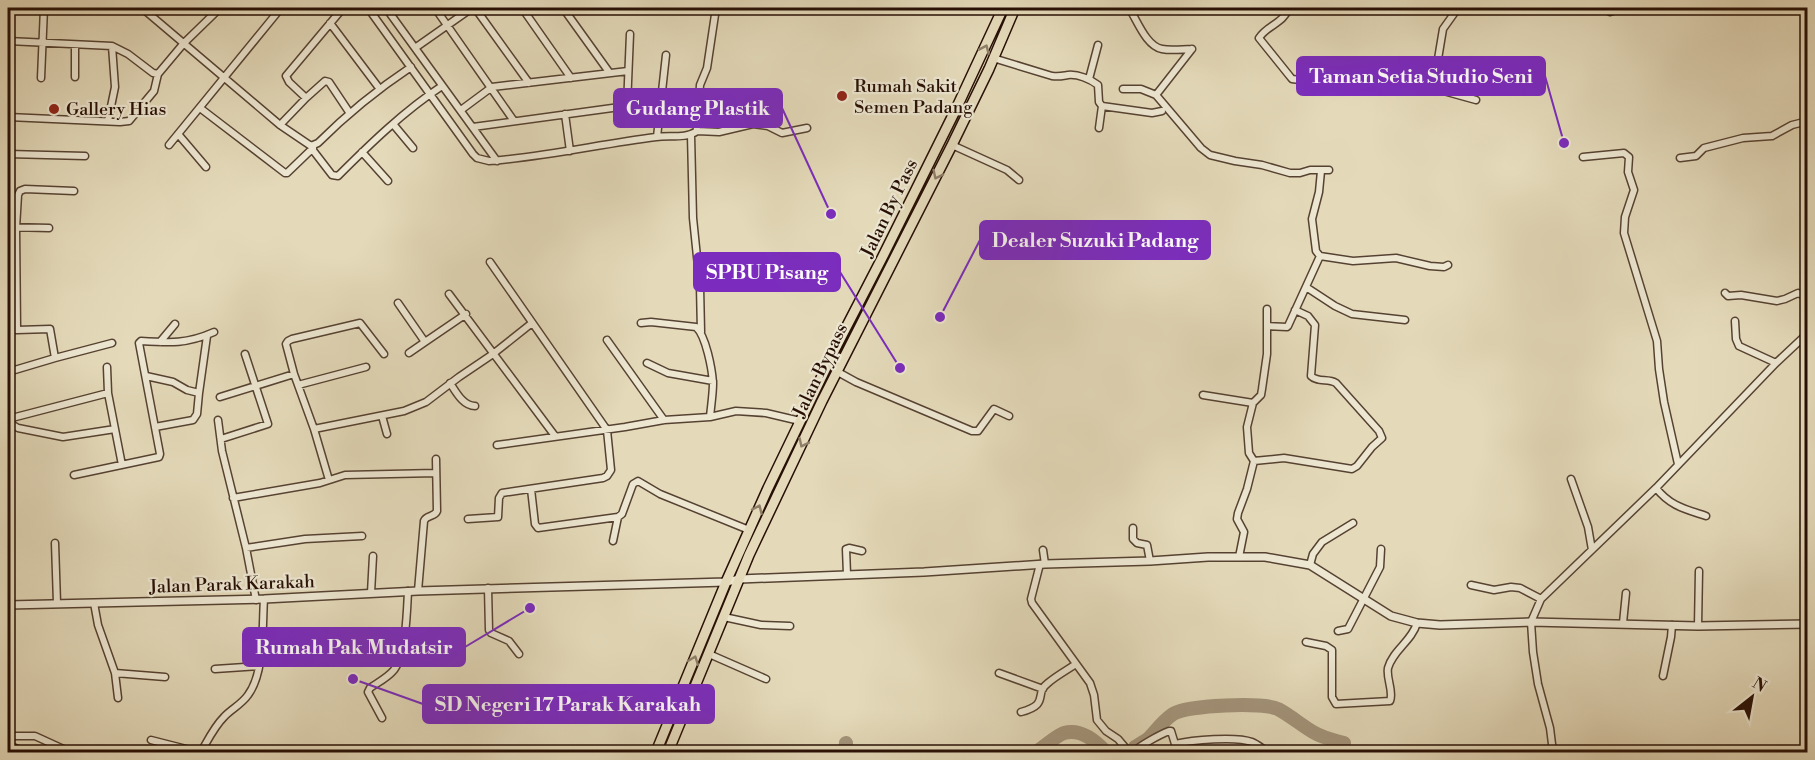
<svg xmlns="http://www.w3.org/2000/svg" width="1815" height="760" font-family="'Libre Bodoni',serif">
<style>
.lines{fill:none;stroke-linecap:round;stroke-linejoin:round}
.river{stroke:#a4957c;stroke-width:14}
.minor-casing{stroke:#564232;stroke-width:9}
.tertiary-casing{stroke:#564232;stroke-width:10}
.trunk-casing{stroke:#270f05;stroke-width:12}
.minor{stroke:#ede7d2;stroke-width:6}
.tertiary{stroke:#ede7d2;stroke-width:7}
.trunk{stroke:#e4daba;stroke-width:9}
.oneway{stroke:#8f7f69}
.poi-dot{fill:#8f2418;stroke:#ede7d2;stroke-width:2}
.labels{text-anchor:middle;stroke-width:4.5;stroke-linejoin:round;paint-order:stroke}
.poi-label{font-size:18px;fill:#270f05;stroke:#ede7d2;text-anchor:start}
.street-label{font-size:18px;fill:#270f05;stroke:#ede7d2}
.leader{fill:none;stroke:#7b2cbf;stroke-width:2}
.callout-dot{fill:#7b2cbf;stroke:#ede7d2;stroke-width:2}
.callout{fill:#7b2cbf;stroke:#7b2cbf;stroke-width:2}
.callout-label{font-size:20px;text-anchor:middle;font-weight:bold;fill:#fff}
</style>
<rect width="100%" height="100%" fill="#e4daba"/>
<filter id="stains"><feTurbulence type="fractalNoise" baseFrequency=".00333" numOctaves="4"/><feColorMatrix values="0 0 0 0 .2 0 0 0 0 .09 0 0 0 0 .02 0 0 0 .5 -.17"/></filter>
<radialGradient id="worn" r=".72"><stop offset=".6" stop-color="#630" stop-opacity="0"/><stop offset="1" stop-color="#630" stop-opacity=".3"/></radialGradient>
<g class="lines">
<path class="river" d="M1135,747C1140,744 1146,741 1150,737C1158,728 1163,721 1173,714C1188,705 1263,702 1278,709C1291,716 1301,725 1313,732C1323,738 1333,740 1344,743
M845,752L846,743
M1036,752C1043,748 1057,735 1064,733C1081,728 1096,741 1106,752"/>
<g class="minor-casing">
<path id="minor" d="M142,8L280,125L311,146L318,143C348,113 375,91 411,67
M368,8L473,154L477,158L489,161C545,157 600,144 656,137C669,135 686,139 697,131L696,113L699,101L700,85L707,68L716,8
M386,8L497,161
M435,8L514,121
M475,8L529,83
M522,8L571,78
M563,8L609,72
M1129,8C1137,20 1146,46 1162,49C1172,51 1183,49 1192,49
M1289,8C1283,24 1267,25 1259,38L1288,74L1292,79L1300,80
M1458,8L1443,29L1438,59L1429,87L1476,100
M1604,8L1610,12L1613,11L1615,8
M330,23L379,88
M8,41L112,46L128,54L153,73L158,74L184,43L220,8
M415,48L472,8
M993,58L1052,76C1059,77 1062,76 1068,75C1078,74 1090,79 1098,85L1099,102L1102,106L1152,113L1162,111
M75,77V45
M41,78L44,8
M1089,79L1098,45
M1123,89H1141L1156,95L1201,148L1210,155L1235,161L1262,165L1290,173H1300L1310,170H1329
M1156,95L1192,49
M306,98L289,82L286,76L343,8
M627,106L630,34
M200,108L285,173H287L313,148
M461,110L492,87L628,71
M565,114L570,151
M8,117L120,122L129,121L154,91L158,74
M108,121L115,87L112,46
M393,124L413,148
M280,125L306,98L325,81L329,82L349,112
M473,127L627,106L661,104
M1099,128L1102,106
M697,131L719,132L753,124L768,126L782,133L807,128
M178,134L206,167
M691,135L693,218L700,286
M657,137L666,55
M169,145L281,8
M952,145L1007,170L1019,180
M312,149L332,175L338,176C370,144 404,111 442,86
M362,152L388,181
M8,154L85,156
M1583,157L1624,153L1629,157L1628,172L1634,190L1625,217L1624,233L1657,341L1659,369L1664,402L1678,464
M1680,158L1696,156L1704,148L1743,138L1772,136L1792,125L1808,121
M8,227L49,228
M1807,250L1808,249
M1320,256L1353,261L1396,258L1430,266L1444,267L1448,265
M1306,287L1335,306L1352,314L1405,320
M1725,293L1728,296L1741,295L1777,301L1785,299L1798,293L1808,297
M449,294L555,436
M398,303L425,342L466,314
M1735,321L1736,339L1739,346L1776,363
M641,323L651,322L696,327C706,336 712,369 713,383C713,394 711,406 710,417
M1267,326L1287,327L1288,326L1320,256L1316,251L1312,219L1319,192L1321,171
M8,329L17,330L16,228L18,195L20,191L25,189L74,191
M17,330L50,329L55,358L112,343
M701,332L700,286H734
M607,340L664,420
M160,342L175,324
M409,353L425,342
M647,363L668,373L713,381
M107,367L108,393L122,465
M836,371L856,382L972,431H978L994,409L1009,416
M8,372L55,358
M146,376L173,382L187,390L199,393L197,414L193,420L155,427
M450,383C456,392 463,406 475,406
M298,385L366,367
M199,393L207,336
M1203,395L1253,403
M220,397L294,374
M382,416L387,434
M8,419L108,393
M218,420L222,451L246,548
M8,422L18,428L63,437L115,429
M314,429L404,411L426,402L459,377L493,354L532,323
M221,439L268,424L245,354
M497,445L625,427L664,420L710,417L736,411L766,413L800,421
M1254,461L1284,458L1352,469L1357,466L1372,447L1382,438L1379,431L1336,383C1328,378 1318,383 1311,376L1315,325L1308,316L1295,310
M74,475L159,457L160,454L139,343L141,341C170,343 187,344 214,332
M1571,479L1588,527L1592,550
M329,480L314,429L294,374L286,344L288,341L292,339L360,323L384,354
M1656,488C1670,506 1685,509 1706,516
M531,489L535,524L538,528L618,517L622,514L633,484L638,481L660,494L749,530
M233,498L320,483L345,475L436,473
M468,519L498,517L499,498L502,493L603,478L607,476L611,470L607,430L490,262
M1133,528V539L1137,543L1147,545L1150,561
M613,541L618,517
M55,543L57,603
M1043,550L1045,564
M1239,557L1244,532L1237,519L1238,513L1247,489L1254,461L1249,453L1247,427L1253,403L1261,395L1262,389L1267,354V309
M1040,564L1031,599L1032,603L1090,683L1094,695L1097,720L1106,731L1118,739L1129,752
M1310,565L1313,554L1322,542L1353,523
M847,574L846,549L849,548L862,551
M1471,585L1494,590L1511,587L1520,588L1541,599
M488,588L489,630L491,633L509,641L519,654
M418,591L424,521C426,515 435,517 437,511L436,459
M371,593L373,556
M256,600L246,548L305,539L362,536
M94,603L98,625L115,673L165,677
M724,617L761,625L790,626
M1623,623L1626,593
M1698,626L1699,571
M1338,631L1348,629L1380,567L1381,549
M1306,642L1326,646L1332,650V697L1336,704L1390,701C1394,691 1386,679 1388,668C1393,650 1412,641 1417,623
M709,654L766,679
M259,658L278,657L308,652
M215,669L258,666
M115,673L118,698
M999,673L1043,689
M1663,676L1671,637L1672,625
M1021,712C1051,704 1033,694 1048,683C1056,676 1067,670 1076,664
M382,718L368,692L370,688C377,683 387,678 393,671C406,657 407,611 408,591
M8,736H35L70,752
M151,740L198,752
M8,745L25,752
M201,752C208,740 214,727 224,717C231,709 241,705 248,695C265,672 262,628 264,599
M1133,752C1141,745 1159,735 1169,731H1171L1175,744C1192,740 1236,736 1252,742C1257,744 1263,749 1268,752
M1553,752L1550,728L1538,684L1533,652L1531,622L1541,599L1656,488L1776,363L1808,333"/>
</g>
<g class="tertiary-casing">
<path id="tertiary" d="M8,605L264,599L418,591L726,582L740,579L924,572L1045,564L1150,561L1208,557H1265L1310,565L1391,616L1417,623L1440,625L1531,622L1698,626L1808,624"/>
</g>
<g class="trunk-casing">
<path id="trunk" d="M656,752L726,582L768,488L835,349L882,258L956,109L1003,8
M668,752L749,555L822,401L952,145L989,69L1015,8"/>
</g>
<use href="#minor" class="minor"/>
<use href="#tertiary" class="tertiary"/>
<use href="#trunk" class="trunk"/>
</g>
<defs><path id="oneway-chevron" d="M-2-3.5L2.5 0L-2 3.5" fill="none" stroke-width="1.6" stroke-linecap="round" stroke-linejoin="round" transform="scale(1.5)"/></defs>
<g class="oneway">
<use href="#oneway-chevron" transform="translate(985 49) rotate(-66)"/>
<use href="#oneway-chevron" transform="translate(937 175) rotate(116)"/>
<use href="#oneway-chevron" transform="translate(803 443) rotate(116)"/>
<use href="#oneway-chevron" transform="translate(758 509) rotate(-66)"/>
<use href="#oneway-chevron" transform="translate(694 660) rotate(-69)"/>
</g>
<g class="poi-dot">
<circle cx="842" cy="96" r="6"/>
<circle cx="54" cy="109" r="6"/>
</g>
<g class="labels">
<g class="poi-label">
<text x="854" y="92">Rumah Sakit<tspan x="854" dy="21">Semen Padang</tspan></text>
<text x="66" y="115">Gallery Hias</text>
</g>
<g class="street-label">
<text transform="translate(889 208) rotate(-64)" y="6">Jalan By Pass</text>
<text transform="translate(820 370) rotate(-64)" y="6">Jalan Bypass</text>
<text transform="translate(232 584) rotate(-2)" y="6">Jalan Parak Karakah</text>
</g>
</g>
<path class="leader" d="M1564 143L1545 76M831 214L782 108M940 317L980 240M900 368L840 272M530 608L465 647M353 679L423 704"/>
<g class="callout-dot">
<circle cx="1564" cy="143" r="6"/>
<circle cx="831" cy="214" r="6"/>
<circle cx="940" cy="317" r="6"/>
<circle cx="900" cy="368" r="6"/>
<circle cx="530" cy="608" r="6"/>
<circle cx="353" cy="679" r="6"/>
</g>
<g class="callout">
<rect x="1297" y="57" width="248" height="38" rx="6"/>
<rect x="614" y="89" width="168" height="38" rx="6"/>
<rect x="980" y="221" width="230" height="38" rx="6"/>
<rect x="694" y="253" width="146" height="38" rx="6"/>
<rect x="243" y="628" width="222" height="38" rx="6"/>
<rect x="423" y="685" width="291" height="38" rx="6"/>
</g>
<g class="callout-label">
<text x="1421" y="83">Taman Setia Studio Seni</text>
<text x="698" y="115">Gudang Plastik</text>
<text x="1095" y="247">Dealer Suzuki Padang</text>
<text x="767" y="279">SPBU Pisang</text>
<text x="354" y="654">Rumah Pak Mudatsir</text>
<text x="568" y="711">SD Negeri 17 Parak Karakah</text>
</g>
<rect width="1815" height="760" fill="none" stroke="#e4daba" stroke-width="30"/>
<rect x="9" y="9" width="1797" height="742" fill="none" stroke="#270f05" stroke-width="3"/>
<rect x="15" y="15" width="1785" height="730" fill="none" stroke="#270f05" stroke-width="1.5"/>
<g transform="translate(1752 697) rotate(31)" stroke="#ede7d2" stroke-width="4.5" paint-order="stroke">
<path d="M0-4.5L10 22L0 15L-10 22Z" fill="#270f05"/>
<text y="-9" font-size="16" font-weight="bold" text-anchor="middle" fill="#270f05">N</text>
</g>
<rect width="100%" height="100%" filter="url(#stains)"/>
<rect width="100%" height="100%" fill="url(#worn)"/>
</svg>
